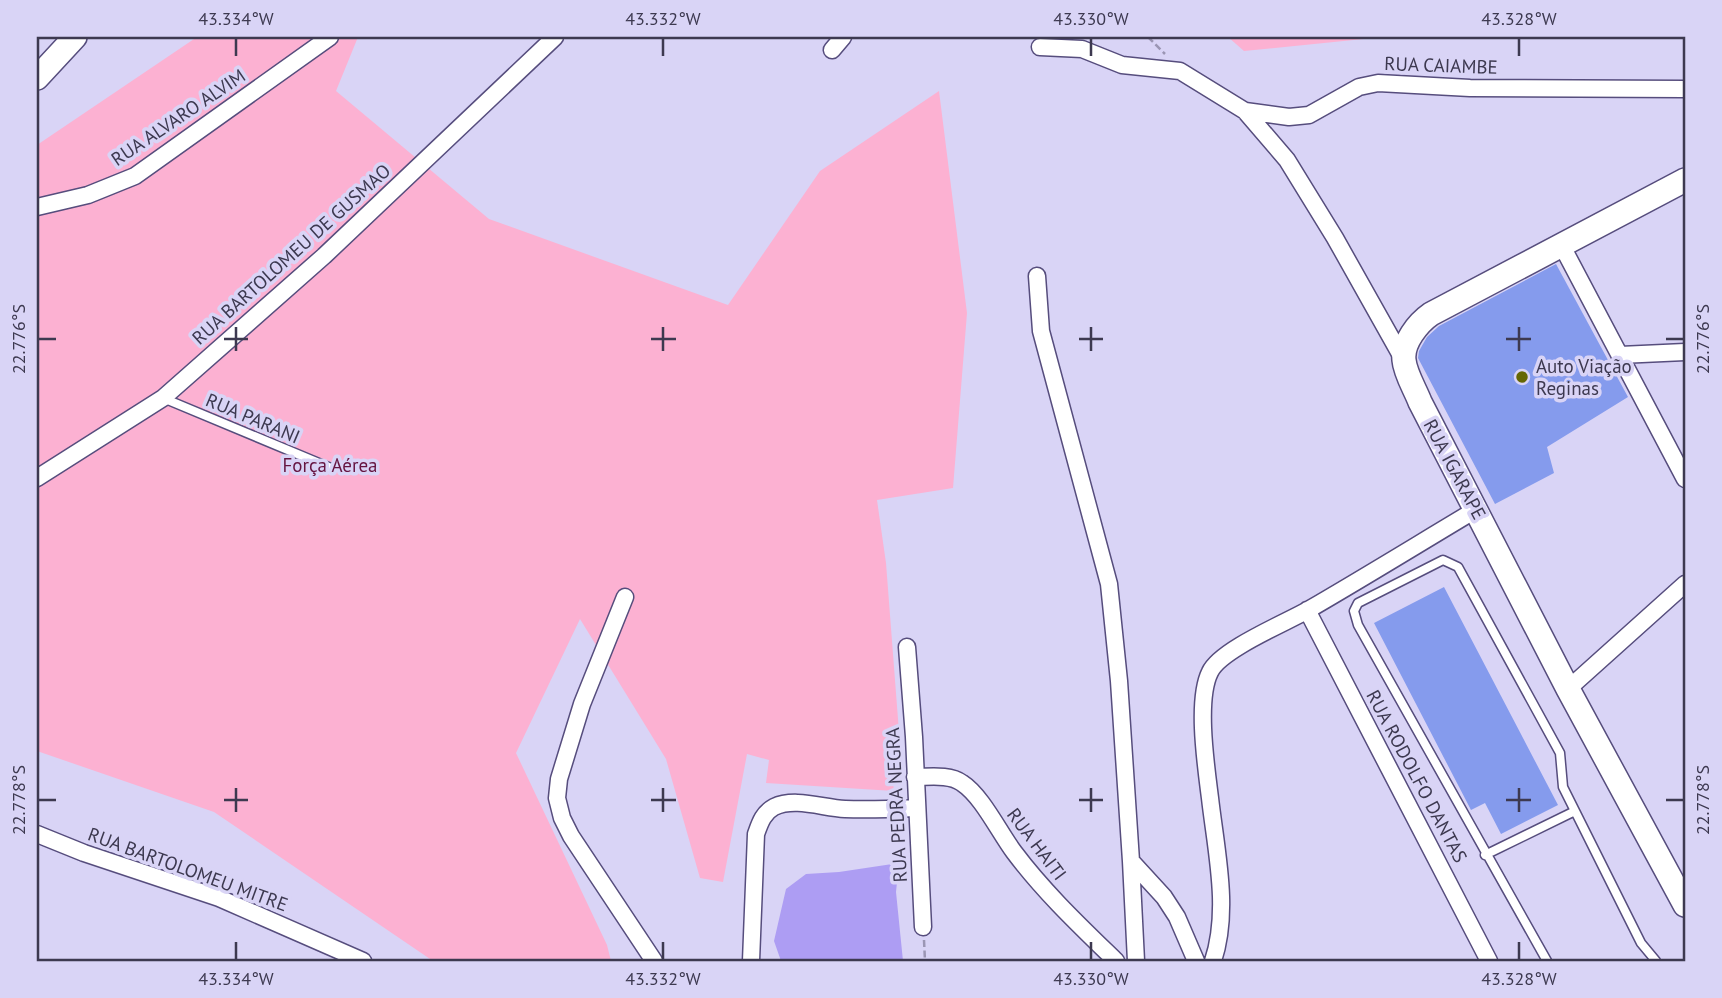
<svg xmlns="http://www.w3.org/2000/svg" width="1722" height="998" font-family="'PT Sans',sans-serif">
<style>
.green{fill:#fcb1d2}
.water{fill:#ad9df3}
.building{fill:#859bed}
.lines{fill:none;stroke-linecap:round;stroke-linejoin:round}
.lane-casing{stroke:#564d7d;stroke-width:11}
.street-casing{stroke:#564d7d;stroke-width:19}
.secondary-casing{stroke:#564d7d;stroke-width:26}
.path{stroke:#9b96b4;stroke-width:2.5;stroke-dasharray:7 3.5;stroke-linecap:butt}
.lane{stroke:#fff;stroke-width:8}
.street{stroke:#fff;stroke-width:16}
.secondary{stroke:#fff;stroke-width:23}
.ticks{fill:none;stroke:#3d3950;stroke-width:2.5}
.poi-dot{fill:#656704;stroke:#d9d4f6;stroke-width:2.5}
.labels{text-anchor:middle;stroke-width:7;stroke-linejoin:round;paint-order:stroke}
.street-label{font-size:19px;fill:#3d3950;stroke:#d9d4f6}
.poi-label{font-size:19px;fill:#3d3950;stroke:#d9d4f6;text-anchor:start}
.park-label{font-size:19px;fill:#651441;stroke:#d9d4f6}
.neatline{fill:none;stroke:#3d3950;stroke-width:2.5}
.ticks-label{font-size:18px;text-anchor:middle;fill:#3d3950}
</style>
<rect width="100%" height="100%" fill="#d9d4f6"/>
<path class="green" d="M197,37H358L336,91L489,219L728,305L820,171L939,91L967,313L953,488L877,500L886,563L902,771L892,772L894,791L766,783L769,760L747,754L723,882L700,878L666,759L580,619L516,753L607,945L611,961H433L214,812L37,751V145Z
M1228,37H1383L1244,51Z"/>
<path class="water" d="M899,863L896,892L903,961H781L774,941L786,889L806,874L839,872Z"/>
<path class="building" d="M1556,264L1628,397L1547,447L1554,473L1495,504L1418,358L1419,351L1427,337L1439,326Z
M1444,587L1558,805L1501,834L1485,803L1471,810L1374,623Z"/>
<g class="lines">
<g class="lane-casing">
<path id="lane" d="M163,398L331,468
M1485,855L1575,811
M1547,961L1358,625L1354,611L1358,603L1443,560L1458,567L1560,753L1563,787L1641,943L1656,961"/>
</g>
<g class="street-casing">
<path id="street" d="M1040,47L1082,49L1122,65L1180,71L1245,111L1287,160L1335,238L1403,359
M832,50L843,37
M1245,111L1289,117L1309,115L1359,87L1378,83L1470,88L1685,89
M37,207L88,195L135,176L330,37
M1562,246L1685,479
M1037,276L1041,331L1109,584L1119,681L1131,861L1136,961
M1620,355L1685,352
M37,478L163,398L324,256L555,37
M625,597L582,704L559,779L557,798L562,818L571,836L654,961
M1307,610L1489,961
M907,647L914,737L923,927
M1568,689L1685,584
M915,777C929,777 950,774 962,783C982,796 999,832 1014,852C1044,892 1080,926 1116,961
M37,834L84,853L219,898L363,961
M1131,861L1164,897L1177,917L1196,961
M751,961L756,834C760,823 763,813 774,807C795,797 823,808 845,809C869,810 893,809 917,808
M1213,961C1230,910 1216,851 1210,798C1206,766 1196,700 1210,672C1220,650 1285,623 1308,610C1365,577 1420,543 1477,509"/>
</g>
<g class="secondary-casing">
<path id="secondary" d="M37,78L75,37
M1685,180L1431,314C1418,323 1402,343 1404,360C1405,373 1415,389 1420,402L1568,689L1685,905"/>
</g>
<path class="path" d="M1148,37L1165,54
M924,940L925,961"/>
<use href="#lane" class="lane"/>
<use href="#street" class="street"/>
<use href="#secondary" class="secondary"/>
</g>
<path class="ticks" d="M236,38V56M663,38V56M1091,38V56M1519,38V56M236,327V351M663,327V351M1091,327V351M1519,327V351M38,339H56M224,339H248M651,339H676M1079,339H1103M1506,339H1531M1666,339H1684M236,788V812M663,788V812M1091,788V812M1519,788V812M38,800H56M224,800H248M651,800H676M1079,800H1103M1506,800H1531M1666,800H1684M236,942V960M663,942V960M1091,942V960M1519,942V960"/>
<circle class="poi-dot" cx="1522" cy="377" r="7"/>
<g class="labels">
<g class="street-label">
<text transform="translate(1441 65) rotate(2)" y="7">RUA CAIAMBE</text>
<text transform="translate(178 117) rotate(-34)" y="7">RUA ALVARO ALVIM</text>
<text transform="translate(291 254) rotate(-42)" y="7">RUA BARTOLOMEU DE GUSMAO</text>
<text transform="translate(253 418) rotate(23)" y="7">RUA PARANI</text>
<text transform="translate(1455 469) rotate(62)" y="7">RUA IGARAPE</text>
<text transform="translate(1417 776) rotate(62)" y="7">RUA RODOLFO DANTAS</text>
<text transform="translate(896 805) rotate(-93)" y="7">RUA PEDRA NEGRA</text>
<text transform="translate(1037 844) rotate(53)" y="7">RUA HAITI</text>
<text transform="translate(188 869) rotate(20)" y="7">RUA BARTOLOMEU MITRE</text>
</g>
<g class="poi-label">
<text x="1536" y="373">Auto Viação<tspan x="1536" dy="22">Reginas</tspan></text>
</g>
<g class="park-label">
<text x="330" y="472">Força Aérea</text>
</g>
</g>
<rect width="1722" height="998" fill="none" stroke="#d9d4f6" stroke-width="77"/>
<rect x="38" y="38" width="1646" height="922" class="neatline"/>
<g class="ticks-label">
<text x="236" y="25">43.334°W</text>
<text x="663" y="25">43.332°W</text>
<text x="1091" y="25">43.330°W</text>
<text x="1519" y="25">43.328°W</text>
<text transform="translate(19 339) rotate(-90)" y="6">22.776°S</text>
<text transform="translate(1703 339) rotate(-90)" y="6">22.776°S</text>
<text transform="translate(19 800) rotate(-90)" y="6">22.778°S</text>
<text transform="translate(1703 800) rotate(-90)" y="6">22.778°S</text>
<text x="236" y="985">43.334°W</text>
<text x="663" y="985">43.332°W</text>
<text x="1091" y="985">43.330°W</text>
<text x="1519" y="985">43.328°W</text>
</g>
</svg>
